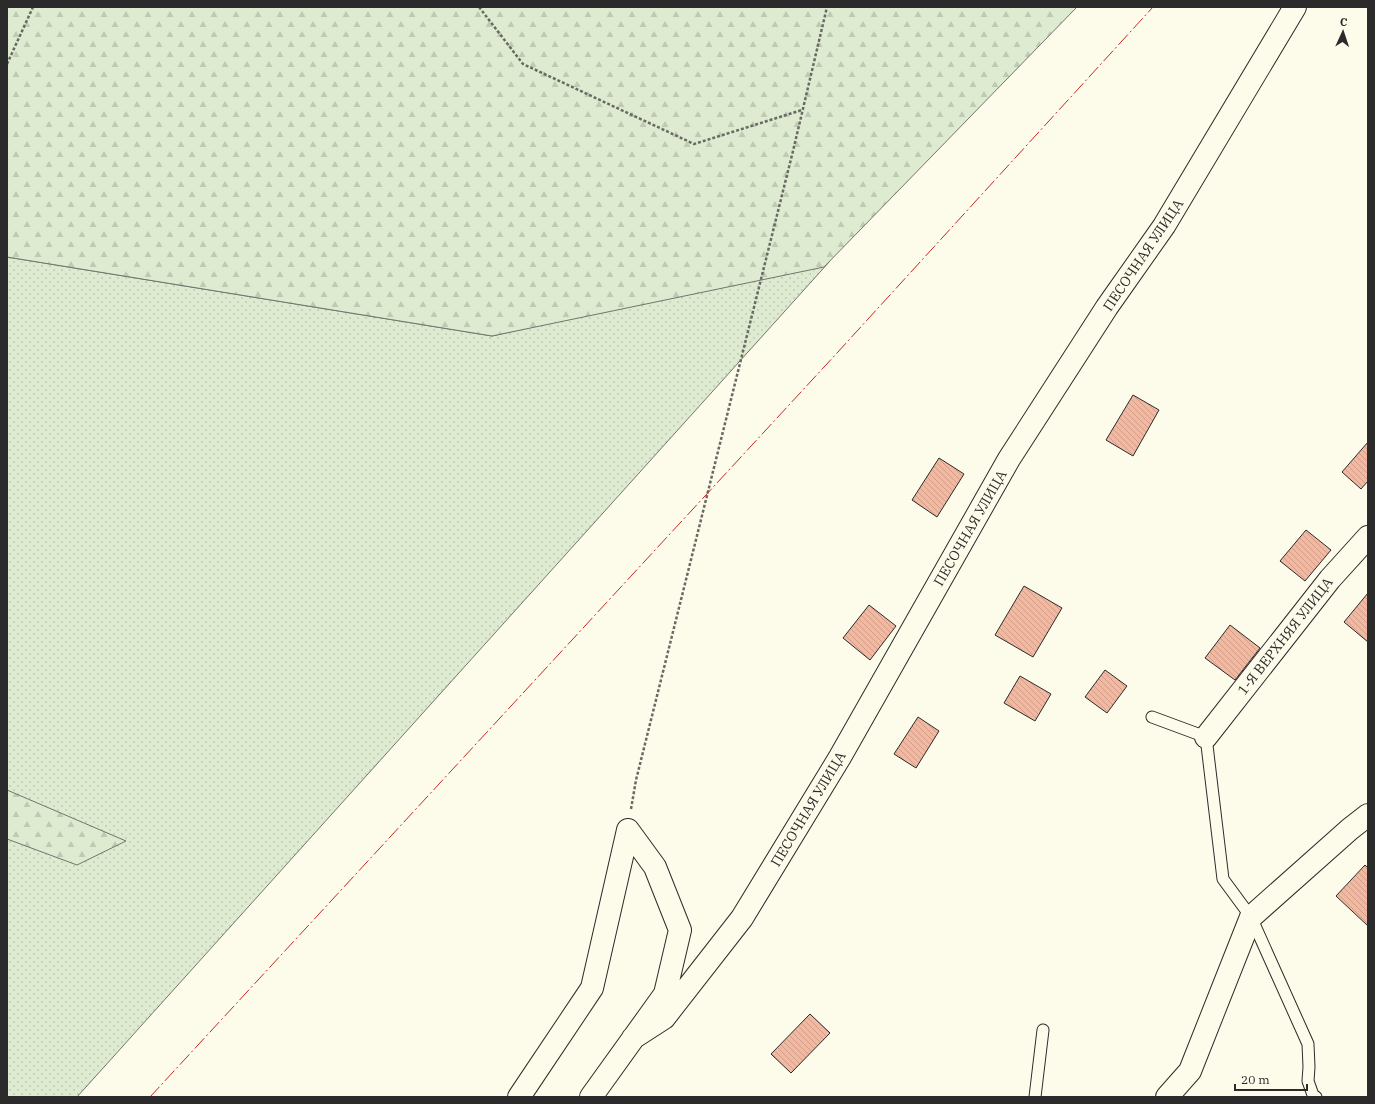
<svg xmlns="http://www.w3.org/2000/svg" width="1375" height="1104" font-family="'IBM Plex Serif',serif">
<style>
.grass{fill:url(#grass-dots);stroke:#74746e}
.forest{fill:url(#forest-firs);stroke:#74746e}
.building{fill:url(#building-back-hatch);stroke:#2b2b2b}
.lines{fill:none;stroke-linecap:round;stroke-linejoin:round}
.service-casing{stroke:#2b2b2b;stroke-width:13}
.minor-casing{stroke:#2b2b2b;stroke-width:24}
.path{stroke:#6a6964;stroke-width:2.5;stroke-dasharray:3 2;stroke-linecap:butt}
.service{stroke:#fdfbea;stroke-width:11}
.minor{stroke:#fdfbea;stroke-width:22}
.power{stroke:#c62828;stroke-width:1;stroke-dasharray:14 3 2 3;stroke-linecap:butt}
.labels{text-anchor:middle;stroke-width:3;stroke-linejoin:round;paint-order:stroke}
.street-label{font-size:14px;fill:#2b2b2b;stroke:#fdfbea}
</style>
<defs>
<pattern id="grass-dots" width="8" height="8" patternUnits="userSpaceOnUse"><rect width="8" height="8" fill="#deebd1"/><path d="M2 2h.1M6 6h.1" fill="none" stroke="#bfcab4" stroke-width="1.8" stroke-linecap="round"/></pattern>
<pattern id="forest-firs" width="22" height="20" patternUnits="userSpaceOnUse"><rect width="22" height="20" fill="#deebd1"/><path d="M5 1l3.5 6h-7zM16 11l3.5 6h-7z" fill="#bfcab4"/></pattern>
<pattern id="building-back-hatch" width="6" height="6" patternUnits="userSpaceOnUse"><rect width="6" height="6" fill="#f2b8a0"/><path d="M-1 5l2 2M0 0l6 6M5-1l2 2" fill="none" stroke="#d09e8a"/></pattern>
</defs>
<rect width="100%" height="100%" fill="#fdfbea"/>
<path class="grass" d="M7,257L492,336L830,261L77,1097H7Z"/>
<path class="forest" d="M7,7H1077L824,267L492,336L7,257Z
M7,790L126,841L77,865L7,839Z"/>
<path class="building" d="M1133,395L1159,410L1133,456L1106,440Z
M1368,442V481L1361,489L1342,472Z
M939,458L964,474L937,517L912,500Z
M1306,530L1331,550L1305,581L1280,561Z
M1024,586L1062,608L1033,657L995,635Z
M1368,593V642L1344,622Z
M869,605L896,626L870,660L843,638Z
M1230,625L1260,648L1235,680L1205,658Z
M1105,670L1127,686L1107,713L1085,697Z
M1020,676L1051,694L1035,721L1004,703Z
M918,717L939,731L916,768L894,754Z
M1365,865L1368,868V926L1336,896Z
M810,1014L830,1033L791,1073L771,1054Z"/>
<g class="lines">
<g class="service-casing">
<path id="service" d="M1152,717L1206,737L1223,879L1251,917L1308,1044L1309,1067L1308,1081L1313,1095L1316,1097
M1035,1097L1043,1030"/>
</g>
<g class="minor-casing">
<path id="minor" d="M1206,737L1330,579L1368,537
M633,1038L664,1018L742,918L840,757L1009,459L1107,307L1164,226L1295,7
M519,1097L592,988L628,830
M591,1097L665,994L680,930L655,867L628,830
M1167,1097L1190,1071L1251,917L1350,829L1368,815"/>
</g>
<path class="path" d="M479,7L523,64L694,144L802,110
M7,64L33,7
M631,809L636,780L793,151L827,7"/>
<use href="#service" class="service"/>
<use href="#minor" class="minor"/>
<path class="power" d="M150,1097L837,353L1153,7"/>
</g>
<g class="labels">
<g class="street-label">
<text transform="translate(1143 255) rotate(-56)" y="5">ПЕСОЧНАЯ УЛИЦА</text>
<text transform="translate(970 528) rotate(-60)" y="5">ПЕСОЧНАЯ УЛИЦА</text>
<text transform="translate(1285 636) rotate(-52)" y="5">1-Я ВЕРХНЯЯ УЛИЦА</text>
<text transform="translate(808 809) rotate(-59)" y="5">ПЕСОЧНАЯ УЛИЦА</text>
</g>
</g>
<rect width="1375" height="1104" fill="none" stroke="#2b2b2b" stroke-width="16"/>
<g transform="translate(1343 32) rotate(3)" stroke="#fdfbea" stroke-width="3" paint-order="stroke">
<path d="M0-3L7 15L0 10L-7 15Z" fill="#2b2b2b"/>
<text y="-6" font-size="11" font-weight="bold" text-anchor="middle" fill="#2b2b2b">С</text>
</g>
<path d="M1235 1084v6h72v-6" fill="none" stroke="#2b2b2b" stroke-width="2"/>
<text x="1241" y="1084" font-size="12" fill="#2b2b2b" stroke="#fdfbea" stroke-width="3" paint-order="stroke">20 m</text>
</svg>
